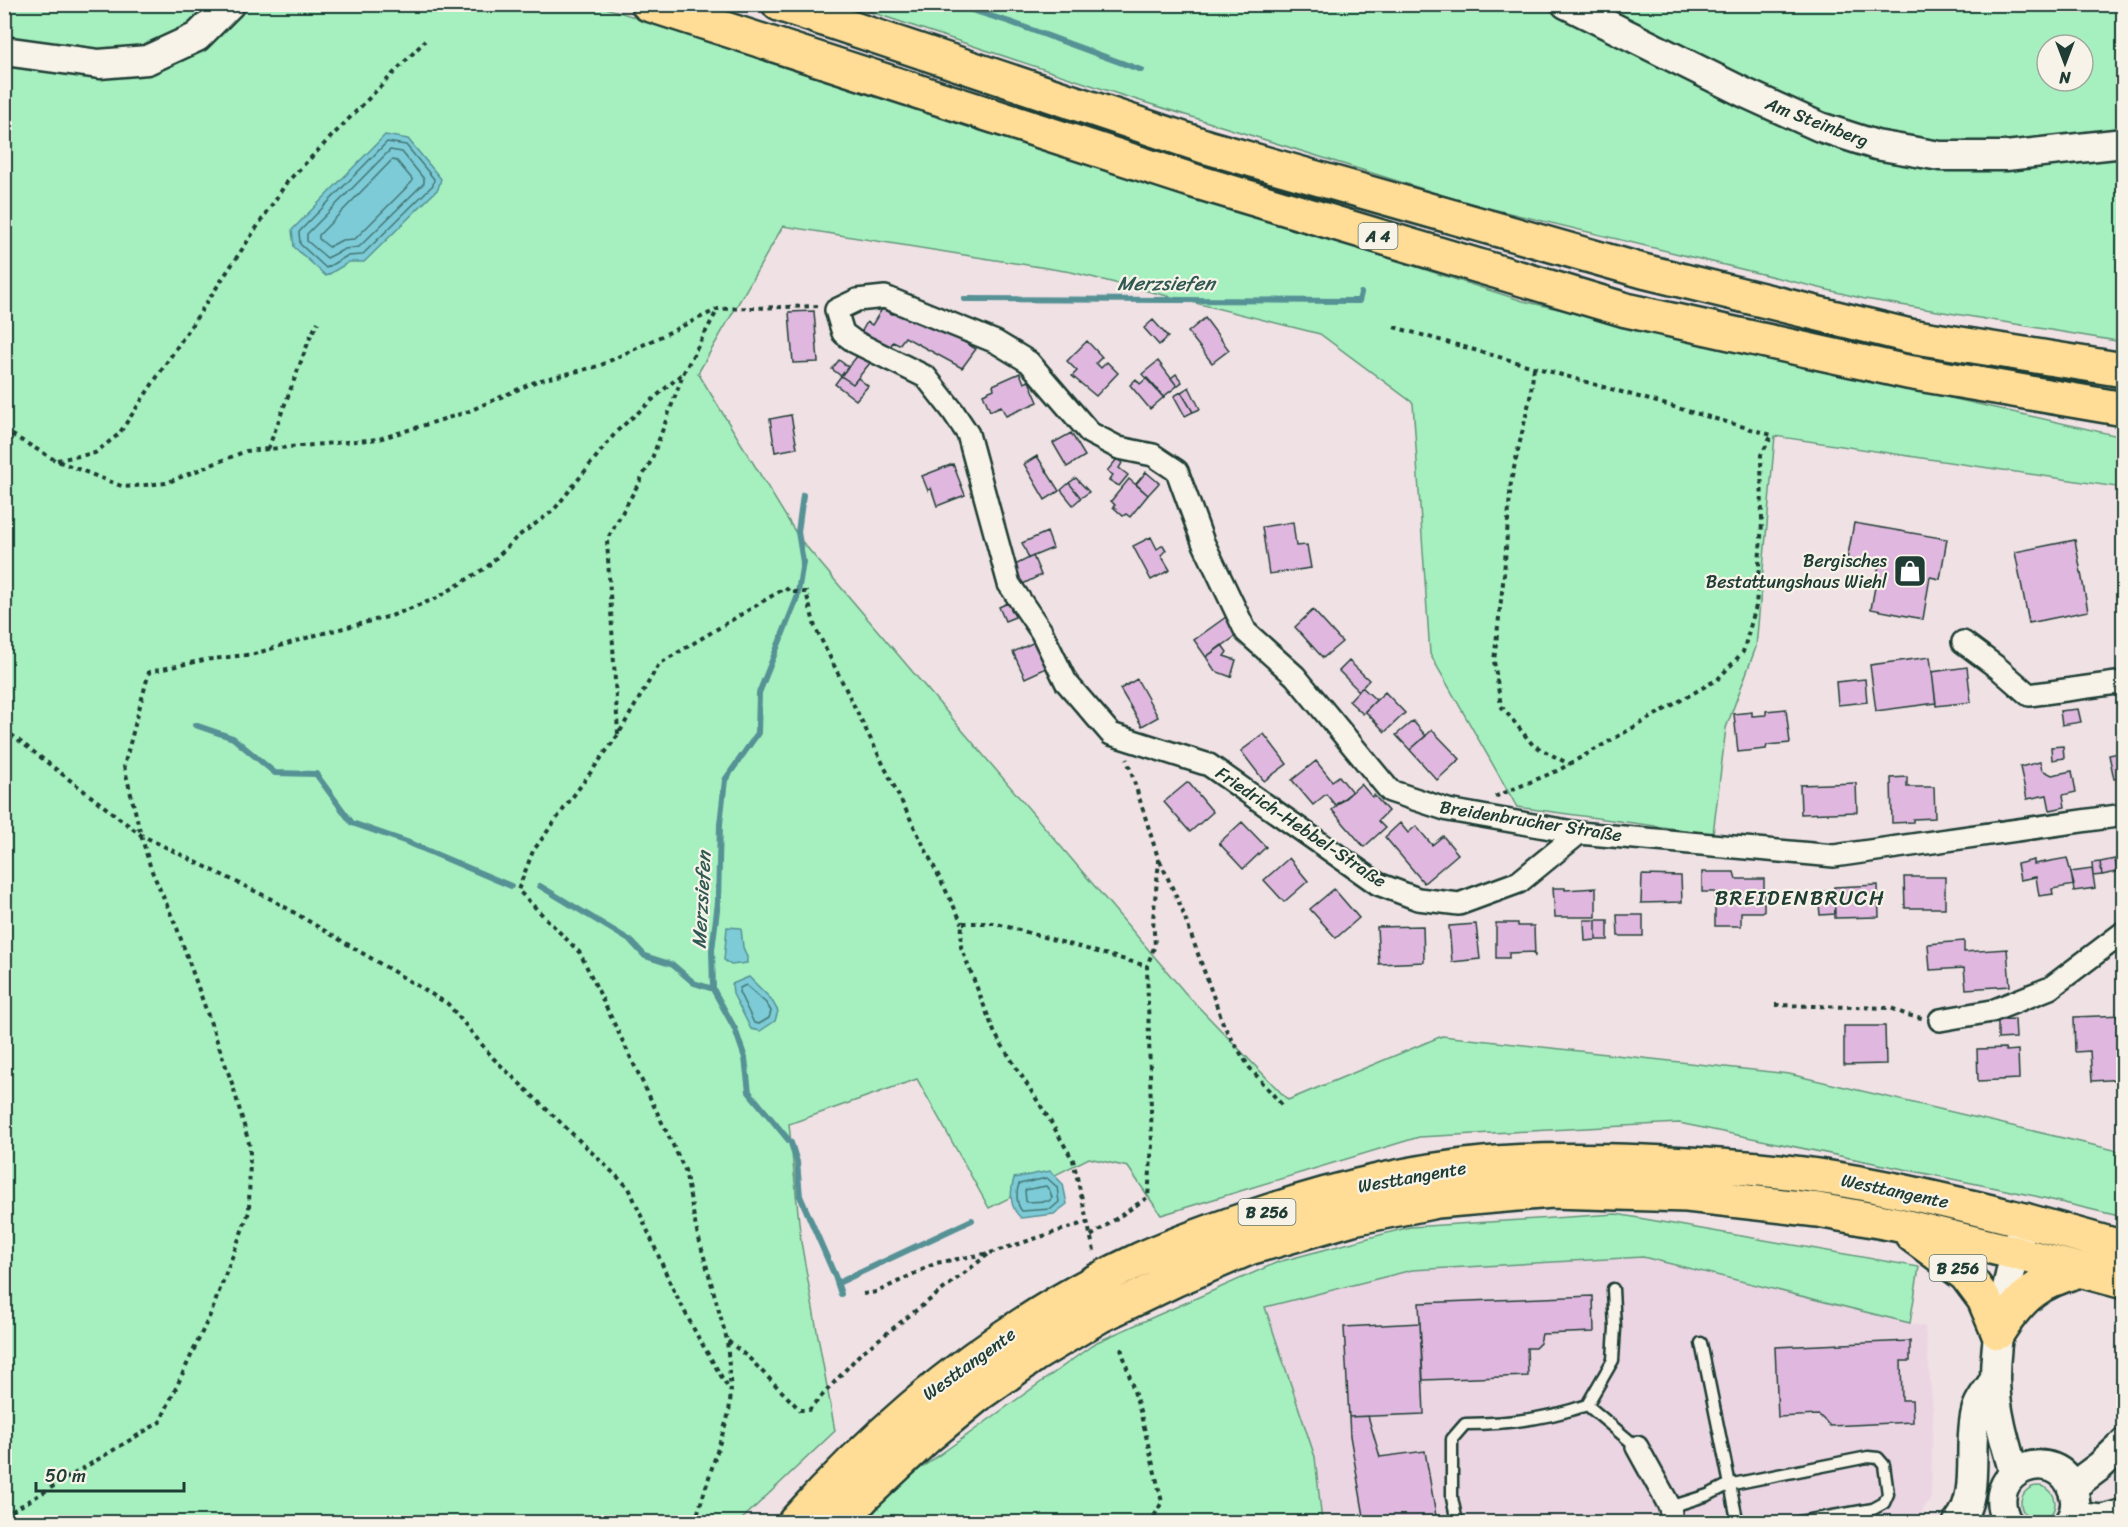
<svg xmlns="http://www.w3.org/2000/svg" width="2128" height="1527" font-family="Sriracha,sans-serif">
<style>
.built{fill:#ebd5e3}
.green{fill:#a6f0bf;stroke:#62967a;stroke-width:1.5;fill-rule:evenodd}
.water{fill:#7bcbd6;stroke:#569295;stroke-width:1.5}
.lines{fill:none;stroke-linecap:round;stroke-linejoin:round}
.shore{stroke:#447675;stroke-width:1.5}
.stream{stroke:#569295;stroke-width:6}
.building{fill:#e0b8df;stroke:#1f3d34;stroke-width:1.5}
.lane-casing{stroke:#1f3d34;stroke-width:15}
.street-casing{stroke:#1f3d34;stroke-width:26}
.secondary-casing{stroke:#1f3d34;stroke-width:33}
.primary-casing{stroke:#1f3d34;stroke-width:38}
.highway-casing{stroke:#1f3d34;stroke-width:38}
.path{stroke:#1f3d34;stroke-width:4;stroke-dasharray:4.5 4.5;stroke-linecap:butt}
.lane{stroke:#f7f3e8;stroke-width:10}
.street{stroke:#f7f3e8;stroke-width:21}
.secondary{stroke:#f7f3e8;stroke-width:28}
.primary{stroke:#ffdd96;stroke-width:33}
.highway{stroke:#ffdd96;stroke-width:33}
.labels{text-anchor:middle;stroke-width:4.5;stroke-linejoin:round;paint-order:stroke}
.shield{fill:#f7f3e8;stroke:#60746a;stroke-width:1.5}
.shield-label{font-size:16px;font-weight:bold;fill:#1f3d34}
.street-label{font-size:18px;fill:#1f3d34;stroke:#f7f3e8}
.poi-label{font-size:18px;fill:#1f3d34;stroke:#f7f3e8;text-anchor:end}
.water-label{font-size:20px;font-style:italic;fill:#315954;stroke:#f7f3e8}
.quarter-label{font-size:21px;letter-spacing:1.5px;fill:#1f3d34;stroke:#f7f3e8}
</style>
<rect width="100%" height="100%" fill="#f0e1e5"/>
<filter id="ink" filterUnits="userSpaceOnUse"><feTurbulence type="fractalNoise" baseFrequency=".0167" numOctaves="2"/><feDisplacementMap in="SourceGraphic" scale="12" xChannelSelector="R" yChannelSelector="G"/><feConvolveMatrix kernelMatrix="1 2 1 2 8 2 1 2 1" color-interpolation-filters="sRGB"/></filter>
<g filter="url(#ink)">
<path class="built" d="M1643,1257L1925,1327L1933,1409L1931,1498L1915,1522H1322L1315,1457L1265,1307L1412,1270Z"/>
<path class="green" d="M5,5H597L1523,301L2123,437V488L1775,436L1756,647L1726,728L1713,834L1517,807L1430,654L1413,403L1320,334L1071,272L783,226L698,373L799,538L1187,995L1288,1100L1442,1036L1789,1074L2123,1152V1217L2035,1196L1679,1123L1419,1137L1161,1215L1128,1167L1089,1158L989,1208L917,1079L789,1124L801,1242L835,1431L739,1522H5Z
M850,5H1540L1725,99L1818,141L2123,153V342L1865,299L1468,203L1118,94Z
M1585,5H2123V136L2004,150L1875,139ZM2047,45H2083V81H2047Z
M1616,1214L1919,1267L1910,1323L1643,1257L1412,1270L1265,1307L1315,1457L1322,1522H859L878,1499L1097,1342L1278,1262L1410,1227Z
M2021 1503a17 17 0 1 1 34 0a17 17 0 1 1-34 0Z"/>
<path class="water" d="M385,135L408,139L441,179L438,189L364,262H349L326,276L294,247L292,230Z
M727,927L741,928L743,947L747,957V963L731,965L724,960Z
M749,977L771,999L778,1011L775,1021L760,1031L751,1029L733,994L732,984Z
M1050,1171L1063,1184L1067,1204L1054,1214L1021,1218C1009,1207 1010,1193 1014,1178Z"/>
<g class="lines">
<path class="shore" d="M387,142L406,145L434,179L433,185L362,255L347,256L326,268L300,244L299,232Z
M390,150L402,152L424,179V183L359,247L345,249L327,258L307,241V234Z
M392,160L397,161L412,179V182L355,239L342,240L329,247L319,239V235Z
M746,985L766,1003L771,1011L769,1018L759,1024L754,1023L739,992L740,988Z
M1047,1178L1057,1187L1059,1202L1051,1209L1022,1211C1016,1204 1016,1192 1019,1184Z
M1046,1186L1050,1191L1052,1198L1049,1201L1026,1202L1025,1190Z"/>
<path class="stream" d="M952,4L1010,22L1141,70
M964,299L1359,301L1361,293
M803,495L798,532L803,562L797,598L759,693L758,733L725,780L720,824L718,902L712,950L713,989L735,1029L745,1058L749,1092L791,1143L797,1162L800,1196L835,1276L841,1294
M195,725L233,738L275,773L316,774L352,823L407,842L511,886
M540,886L631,941L645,956L673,965L694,983L713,989
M838,1283L972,1220"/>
</g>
<path class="building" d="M882,309L892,314H895L897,310L918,315L976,349L962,368L905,337L899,345L893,342L886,354L858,338L867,322L872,325Z
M814,311L818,362L793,363L789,312Z
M1205,318L1229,350L1212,363L1188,332Z
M1153,320L1168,337L1159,345L1144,328Z
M1087,341L1102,357L1096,363L1101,368L1107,362L1118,373L1096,396L1072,376L1077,371L1067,361Z
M859,354L870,363L853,384L841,376Z
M839,360L848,367L841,376L832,369Z
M1158,361L1177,386L1163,397L1142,374Z
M1020,373L1024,383L1029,381L1038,402L1006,416L1001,406L990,411L983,394L994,389L993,385Z
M1176,374L1182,382L1177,386L1171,378Z
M841,376L853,384L858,378L868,386L856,400L835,384Z
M1147,378L1164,397L1150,409L1130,385L1136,379L1140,384Z
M1189,387L1200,409L1193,412L1181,392Z
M1181,392L1193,412L1185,416L1174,396Z
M791,415L797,448L775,452L770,419Z
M1071,433L1085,456L1067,467L1053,443Z
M1037,456L1059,491L1045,500L1024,464Z
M1117,459L1122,463L1119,468L1128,475L1119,486L1109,480L1113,475L1107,471Z
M953,464L965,495L937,506L931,488L928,491L922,476Z
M1146,472L1159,483L1148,495L1136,484Z
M1076,478L1089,492L1081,498L1069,483Z
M1129,479L1148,495L1130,517L1126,514L1123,516L1113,507L1115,505L1111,501Z
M1069,483L1081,498L1073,505L1061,490Z
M1293,522L1296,546L1307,545L1311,568L1269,574L1262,527Z
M1854,523L1947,539L1940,579L1930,577L1923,619L1871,609L1879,565L1847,560Z
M1047,532L1053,548L1029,558L1022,543Z
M1151,537L1157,549L1163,545L1166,550L1161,555L1170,570L1151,580L1133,546Z
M2075,540L2088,611L2029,623L2015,552Z
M1033,556L1041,575L1017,587L1009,568Z
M1008,603L1015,617L1005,621L999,607Z
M1313,610L1342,642L1323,658L1295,627Z
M1226,617L1239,634L1206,657L1194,640Z
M1039,640L1051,666L1025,678L1013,652Z
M1222,645L1227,652L1224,656L1236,660L1231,677L1215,671L1206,657Z
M1930,657L1936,703L1876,711L1870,665Z
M1349,661L1369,680L1359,691L1339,671Z
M1967,667L1971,702L1936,706L1932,672Z
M1137,679L1158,717L1142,726L1120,689Z
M1865,679L1867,702L1838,705L1836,682Z
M1362,687L1376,700L1363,714L1349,701Z
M1385,692L1405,713L1385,732L1365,711Z
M1786,709L1790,743L1767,745L1766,749L1738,752L1734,714L1752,712V716L1766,715V711Z
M2078,709L2081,722L2062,725L2060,711Z
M1413,721L1426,736L1410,750L1396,735Z
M1432,730L1460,759L1437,780L1410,750Z
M1264,734L1287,764L1264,781L1241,751Z
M2063,746L2064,758L2052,760L2051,747Z
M2124,752V778L2114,779L2109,755Z
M1316,761L1332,781L1339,776L1352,792L1335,805L1326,794L1313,805L1292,780Z
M2040,762L2042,770L2052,775L2072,771L2076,792L2063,795L2065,807L2050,810L2047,795L2027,799L2020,767Z
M1907,777V787H1934L1935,818L1913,819V822L1892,823L1891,778Z
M1188,782L1213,812L1190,832L1164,802Z
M1856,783L1857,812L1801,814L1800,785Z
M1361,784L1372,797L1374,795L1388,811L1378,821L1385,828L1364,847L1332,810Z
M1242,822L1266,847L1243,869L1219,843Z
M1400,823L1408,833L1416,826L1432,845L1443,836L1458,854L1424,883L1385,837Z
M1289,858L1308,881L1284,902L1264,880Z
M2067,858L2074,885L2052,889L2053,894L2039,896L2036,877L2020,880L2017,864L2034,860V864Z
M2115,859L2117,872L2102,875L2100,862Z
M2100,862L2102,875L2093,876L2092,863Z
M2092,869L2095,888L2074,891L2071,872Z
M1702,872H1734L1736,879H1764V912H1741V926H1715V892H1702Z
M1642,875L1681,876L1682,902L1641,903Z
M1904,877H1945V908H1905Z
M1878,885L1879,917L1835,918L1834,887Z
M1553,888H1565V890L1596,888V917H1555Z
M1334,889L1359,918L1336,938L1310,909Z
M1834,891L1835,914L1820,915L1818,892Z
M1617,915H1643V936H1618Z
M1584,920H1596V940L1585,941Z
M1596,920H1608V940H1596Z
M1496,923H1518V926H1534L1535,957L1534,952L1509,953V958H1496Z
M1476,924L1480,959L1452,962L1449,926Z
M1423,926L1424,962L1379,964L1377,927Z
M1964,941V952L2007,949L2010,986L1966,989L1964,968L1930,970L1928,944Z
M2124,1015V1079L2092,1081L2090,1051L2075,1052L2074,1017Z
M2015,1019L2016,1038L1998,1039V1020Z
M1844,1026H1885L1886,1064L1844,1065Z
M2005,1048L2006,1051L2018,1050L2019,1079L1978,1081L1977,1049Z
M1593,1296L1594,1332L1542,1334L1540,1343L1535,1348H1527L1528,1376L1423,1380L1419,1303Z
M1420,1323L1424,1414L1349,1417L1344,1327Z
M1910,1341V1361H1901L1902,1400H1912L1913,1422L1830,1426L1819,1415L1778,1417L1775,1347Z
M1368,1416L1380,1457L1425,1451L1437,1522H1365L1350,1436L1349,1417Z"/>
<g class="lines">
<g class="lane-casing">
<path id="lane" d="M1701,1343L1737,1519L1739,1522
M1587,1405L1613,1360L1615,1328L1613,1289
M1670,1507L1708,1495L1728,1485L1868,1457L1878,1458L1884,1465L1888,1494L1884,1503L1873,1509L1799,1522
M1457,1522L1452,1498V1439L1465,1424C1507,1424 1547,1419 1587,1405L1637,1447"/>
</g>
<g class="street-casing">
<path id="street" d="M1963,642L1998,668L2029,695L2124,682
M1579,833L1519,882L1459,904L1418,899L1378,884L1209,765L1111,734L1066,682L1041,631L1009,584L968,434L952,410L926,377L855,342L843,333L836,310L857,300L885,297L996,342L1029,362L1090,433L1119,448L1153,455L1177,471L1203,542L1246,632L1295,676L1390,791L1448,810L1579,833L1834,856L2124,815
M1940,1020L1992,1011L2050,988L2124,932
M1637,1447L1670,1507L1672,1522
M2074,1513L2102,1516L2124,1510"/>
</g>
<g class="secondary-casing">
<path id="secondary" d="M1566,4L1745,93L1820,127L1876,145L1940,156H2006L2124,143
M4,51L99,64L147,60L197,37L230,4
M2014,1473C2005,1443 1995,1410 1995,1378C1995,1328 2009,1279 2021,1231
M2072,1487L2100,1466L2124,1443
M1958,1522C1981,1495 1967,1445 1976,1412C1978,1401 1989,1389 1995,1379
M2007,1522C1980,1469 2058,1442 2073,1491C2077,1502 2075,1513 2069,1522"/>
</g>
<g class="primary-casing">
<path id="primary" d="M2024,1220L2124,1248
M2016,1253L2124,1282
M1998,1332C2022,1295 2038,1282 2080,1270"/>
</g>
<g class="highway-casing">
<path id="highway" d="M648,4L1194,181L1626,310L1907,372L2124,409
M779,4L1207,147L1643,271L1910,336L2124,370
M1912,1235L1966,1275L1984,1299L1998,1332
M795,1522C892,1415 1008,1320 1141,1259C1182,1241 1225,1226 1267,1212C1337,1189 1410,1171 1484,1164C1538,1159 1592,1160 1645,1162C1693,1164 1740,1166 1787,1172C1867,1181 1946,1201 2024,1220
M840,1522L865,1495L928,1436L979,1394L1036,1354L1101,1315L1174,1280L1249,1248L1353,1218L1437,1201L1552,1191L1687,1195L1818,1210L1895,1224L2016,1253"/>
</g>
<path class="path" d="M1394,327L1772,435L1761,455L1762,523L1756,606L1743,652L1718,679L1559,770L1492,798
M1534,368L1530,398L1511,481L1504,574L1494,661L1501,706L1533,745L1569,764
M4,430L55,460L124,487L166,483L246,451L379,439L467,412L537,381L599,366L718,309L819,306
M268,449L311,335L318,322
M57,460L95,453L119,434L287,182L425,41
M4,729L141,835L273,900L448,1004L493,1058L629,1188L672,1287L698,1337L730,1391
M618,734L607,540L651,461L684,372L718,309
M1160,861L1181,907L1224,1026L1249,1067L1282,1105
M1775,1005L1891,1008L1907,1015L1922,1018
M1091,1236L1148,1197L1152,1145L1147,966L1155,945L1153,919L1159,861L1127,759
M1094,1251L1073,1160L1049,1119L995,1034L961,947L962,923H994L1147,966
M863,1294L877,1292L936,1263L990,1253L1087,1222
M728,1341L750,1359L800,1410H809L860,1354L990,1253
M1121,1348L1140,1411L1162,1502L1151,1522
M4,1516L160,1422L211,1313L249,1212L250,1147L233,1086L177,928L151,869L141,835L124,766L149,672L204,660L254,654L316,635L391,616L437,598L487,567L517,537L553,511L617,431L684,372
M695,1522L729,1413L731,1392L727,1340L696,1228L685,1170L580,953L518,890L533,851L618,735L659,664L785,588L791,592H806L815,627L962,923"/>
<use href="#lane" class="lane"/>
<use href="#street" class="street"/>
<use href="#secondary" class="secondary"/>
<use href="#primary" class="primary"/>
<use href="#highway" class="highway"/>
</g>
</g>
<defs>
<g id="shop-square" transform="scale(1.725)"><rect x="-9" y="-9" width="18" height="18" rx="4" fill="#1f3d34" stroke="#f7f3e8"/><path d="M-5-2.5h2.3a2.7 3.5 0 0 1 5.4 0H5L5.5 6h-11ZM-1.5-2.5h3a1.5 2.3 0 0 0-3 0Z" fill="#fff"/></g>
</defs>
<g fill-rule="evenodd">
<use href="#shop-square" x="1910" y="571"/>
</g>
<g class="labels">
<g class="shield">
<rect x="1358.5" y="223" width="39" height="26" rx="4.5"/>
<rect x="1238.5" y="1199" width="57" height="26" rx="4.5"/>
<rect x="1929.5" y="1255" width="57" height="26" rx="4.5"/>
</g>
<g class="shield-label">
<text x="1378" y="242">A 4</text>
<text x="1267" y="1218">B 256</text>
<text x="1958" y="1274">B 256</text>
</g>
<g class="street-label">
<text transform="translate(1817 122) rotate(21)" y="6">Am Steinberg</text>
<text transform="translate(1531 821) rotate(9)" y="6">Breidenbrucher Straße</text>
<text transform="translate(1301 827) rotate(34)" y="6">Friedrich-Hebbel-Straße</text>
<text transform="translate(1412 1177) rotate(-10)" y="6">Westtangente</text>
<text transform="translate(1895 1191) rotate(12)" y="6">Westtangente</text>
<text transform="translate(969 1364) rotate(-36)" y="6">Westtangente</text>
</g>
<g class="poi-label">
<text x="1887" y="567">Bergisches<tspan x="1887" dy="21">Bestattungshaus Wiehl</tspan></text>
</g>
<g class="water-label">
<text x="1166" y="290">Merzsiefen</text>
<text transform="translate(701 900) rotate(-87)" y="7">Merzsiefen</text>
</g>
<g class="quarter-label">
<text x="1800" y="905">BREIDENBRUCH</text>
</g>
</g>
<rect width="2128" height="1527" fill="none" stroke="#f7f3e8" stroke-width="24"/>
<rect x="12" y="12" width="2104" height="1503" fill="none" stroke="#1f3d34" stroke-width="2" filter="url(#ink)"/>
<g transform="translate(2065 63) rotate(180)"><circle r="28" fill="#f7f3e8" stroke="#a1aaa0" stroke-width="1.5"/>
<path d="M0-4.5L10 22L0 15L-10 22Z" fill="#1f3d34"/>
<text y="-9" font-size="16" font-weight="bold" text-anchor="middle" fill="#1f3d34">N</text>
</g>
<path d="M36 1482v9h148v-9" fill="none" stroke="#1f3d34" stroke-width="3"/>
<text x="45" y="1482" font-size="18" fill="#1f3d34" stroke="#f7f3e8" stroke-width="4.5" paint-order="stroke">50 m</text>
</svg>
